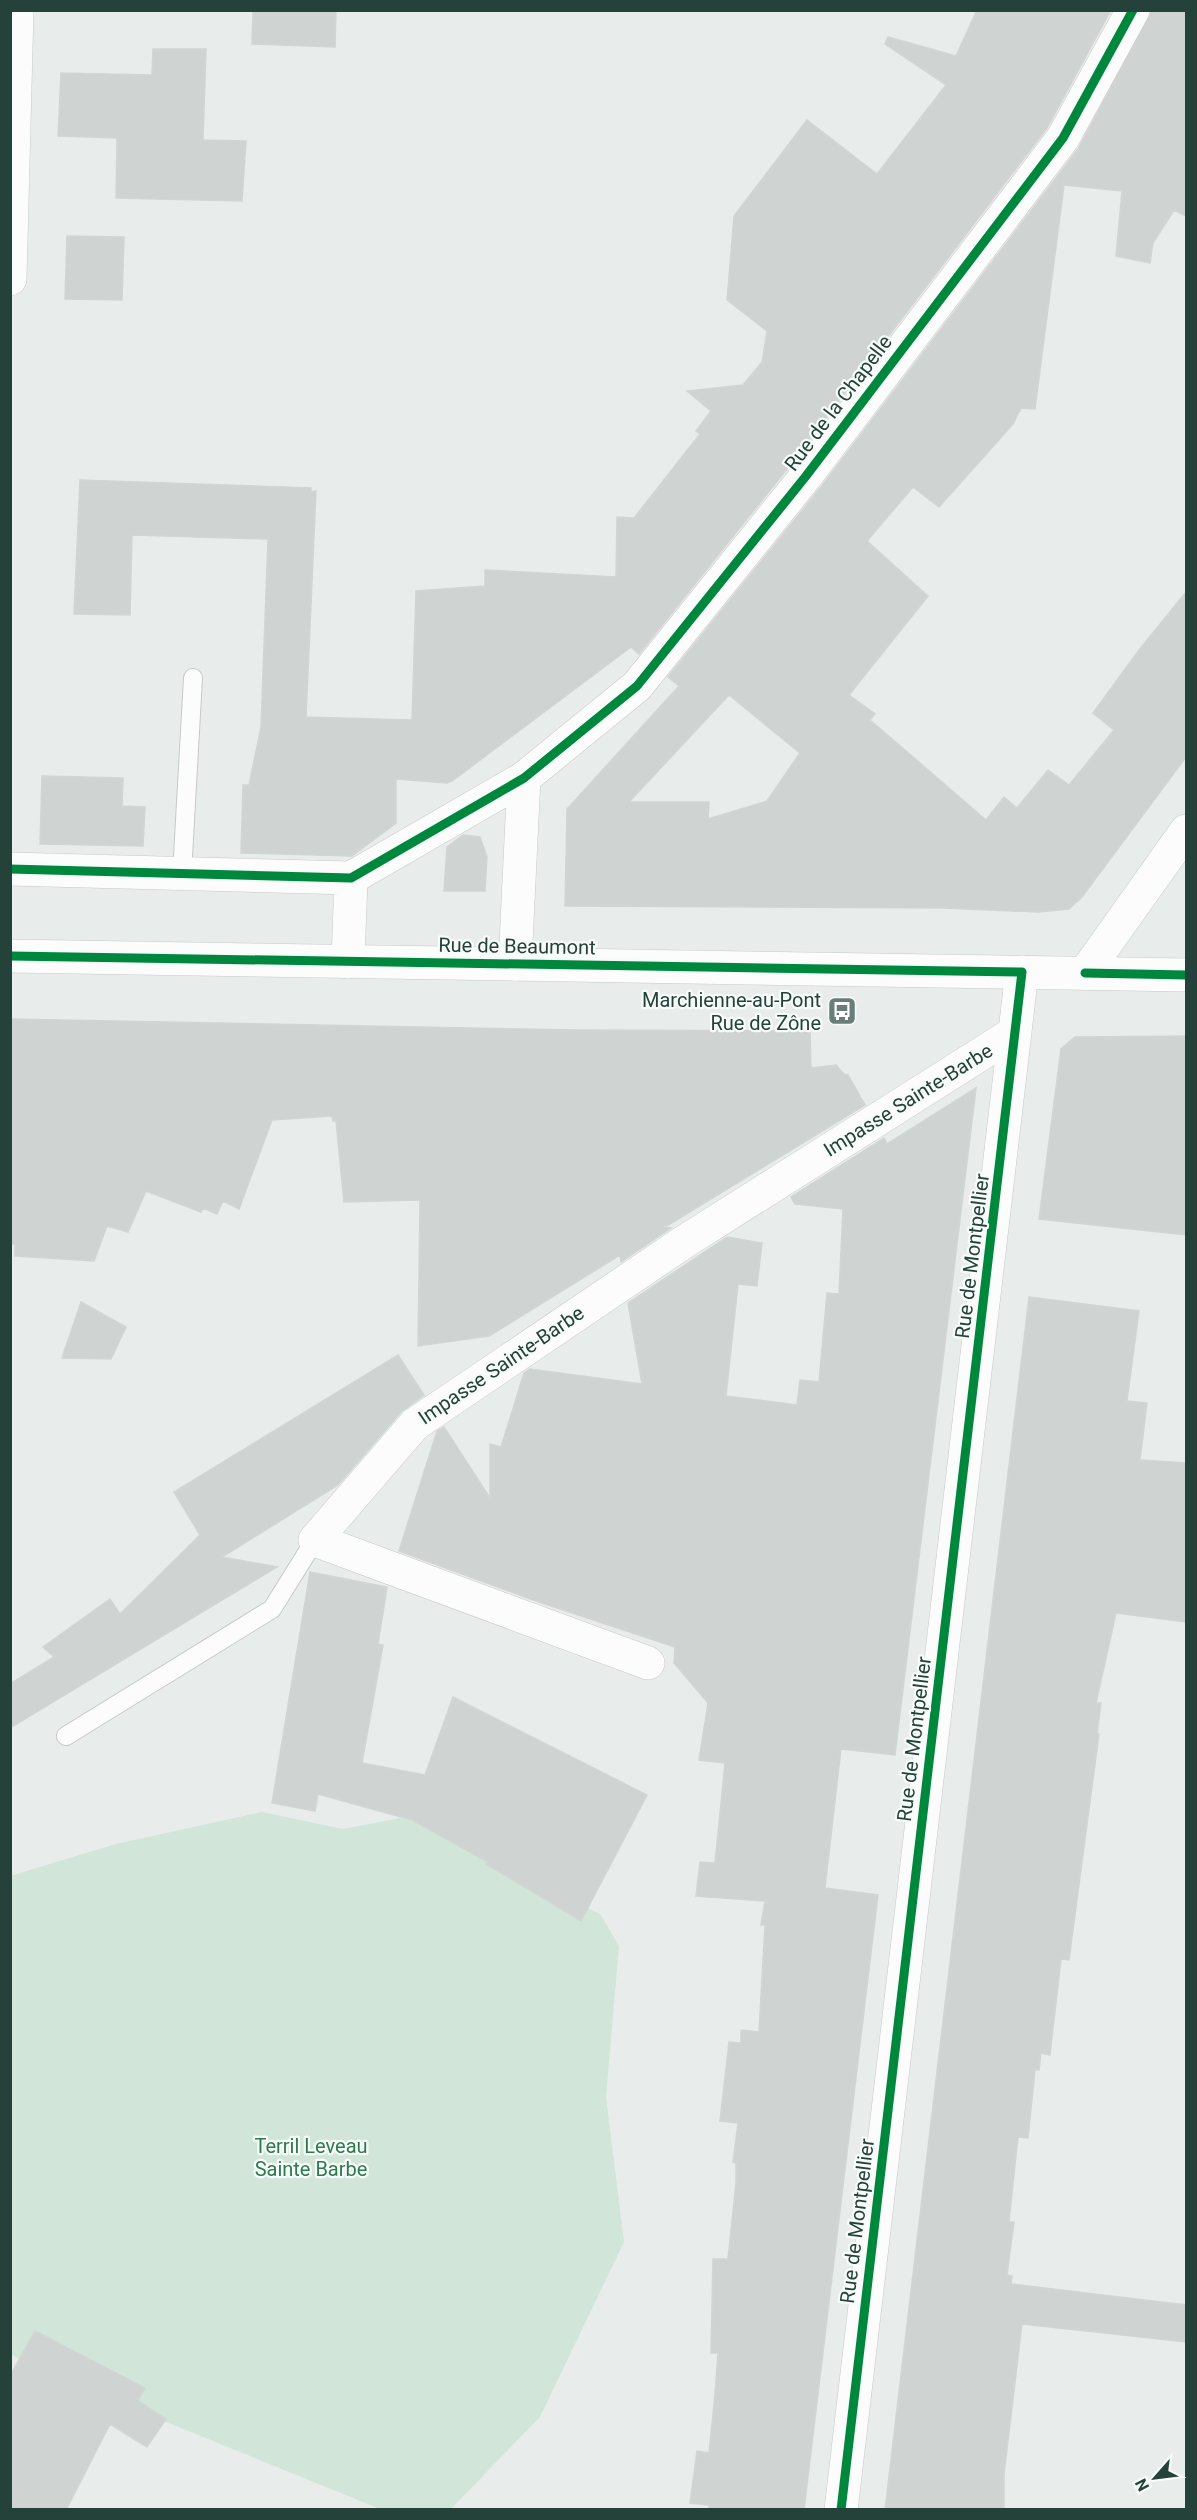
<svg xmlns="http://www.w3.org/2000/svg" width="1197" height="2520" font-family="Roboto,sans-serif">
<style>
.green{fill:#d1e6d8}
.building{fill:#cfd4d2;stroke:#d1d6d4;stroke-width:1.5;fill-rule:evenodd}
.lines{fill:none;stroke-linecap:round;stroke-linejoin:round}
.service-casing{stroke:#c5cac8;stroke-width:20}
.minor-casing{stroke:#c5cac8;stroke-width:34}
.secondary-casing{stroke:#c3cbc8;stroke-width:34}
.service{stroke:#fcfcfc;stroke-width:18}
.minor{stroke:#fcfcfc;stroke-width:33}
.secondary{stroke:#fcfcfc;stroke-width:33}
.cycleway-casing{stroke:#f7fbf9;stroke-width:13}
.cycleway{stroke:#00873e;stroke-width:9}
.labels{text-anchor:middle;stroke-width:4.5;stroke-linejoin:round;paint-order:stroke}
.street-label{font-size:20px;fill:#24423a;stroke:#f7fbf9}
.poi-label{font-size:20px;fill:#24423a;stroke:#f7fbf9;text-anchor:end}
.park-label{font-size:20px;fill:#2d7a4b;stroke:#f7fbf9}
</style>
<rect width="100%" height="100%" fill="#e8edeb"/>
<path class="green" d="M262,1812L343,1829L405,1817L600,1914L619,1946L606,2097L624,2242L540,2417L451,2509H380L38,2370L11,2354L10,1876L116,1844Z"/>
<path class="building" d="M253,10H336L335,47L252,44Z
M977,10H1111L1047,128L791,464L639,654L631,647L452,781L447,783L396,779V823L352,856L241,853L243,785H249L261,727L268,539L132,535L130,615L74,614L80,480L311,488V492L316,491L306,717L412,720L416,591L485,586V570L616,577L617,517L634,518L700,434L696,431L711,411L687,391L743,385L762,362L767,331L727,300L734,216L807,120L877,174L946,85L885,44L888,37L956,56Z
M1152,10H1186V216L1174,210L1153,243L1150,263L1116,256L1122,191L1064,185L1035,409L1021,408L1013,424L939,507L913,487L867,541L928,596L849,695L875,714L870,720L986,820L1004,797L1017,808L1048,770L1069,785L1114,730L1093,713L1139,650L1186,592V757L1082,897L1069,909L1039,912L943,908L565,906L567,809L679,686L668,677L821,487L1078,149ZM729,695L800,753L767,801L708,819L709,802H629Z
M153,49H206L203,140L246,141L242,201L116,198L117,138L58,136L61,73L152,75Z
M67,236L124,237L122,300L65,299Z
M42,776L123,778L122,806L145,807L143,846L40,844Z
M463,835L480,837L487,857L485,891H444L447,847Z
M10,1019L577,1030L810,1031L811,1068L836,1065L844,1074L848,1075L865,1105L665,1227L671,1228L621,1262L620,1255L489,1336L418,1346L420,1200L344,1202L336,1121H333L332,1116L272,1120L239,1209L223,1201L217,1214L203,1208L201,1212L146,1191L128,1232L107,1226L94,1261L15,1256V1244H10Z
M1186,1036V1235L1039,1219L1061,1049L1075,1037Z
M976,1088L895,1755L841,1749L825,1888L878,1895L804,2510H709V2505L690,2503L697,2451L709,2453L715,2394L718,2353H711L713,2259H728L736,2183V2163L733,2162L738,2123L720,2121L729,2042L741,2043V2030L759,2032L765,1925H761L765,1901L696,1896L700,1862L715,1863L725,1763L699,1760L708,1703L674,1663L675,1647L536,1601L399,1551L437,1431L444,1427L490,1498V1444L501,1447L524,1373L530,1369L642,1384L628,1303L727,1237L762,1243L757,1286L738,1284L726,1396L797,1405L800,1380L819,1382L827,1293L839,1294L843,1209L795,1204L791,1197L884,1138L887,1144Z
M1029,1297L1139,1311L1127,1401L1147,1403L1140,1460L1186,1463V1622L1116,1613L1096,1703H1101L1097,1734H1099L1069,1960L1061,1959L1050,2055L1041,2053L1039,2070H1035L1028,2138L1018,2137L1009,2222H1014L1007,2275L1012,2276L1011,2284L1186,2305V2342L1022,2324L1004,2474V2510H885Z
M81,1302L126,1327L111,1359L62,1358Z
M398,1355L424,1395L401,1412L338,1485L222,1557L277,1567L10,1728V1684L54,1657L43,1647L110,1599L120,1614L200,1535L174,1492Z
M310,1572L387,1587L378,1644L383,1645L362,1763L425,1775L453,1697L647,1795L581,1921L486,1864L488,1862L412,1820L318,1794L315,1811L272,1803Z
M35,2331L145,2388L138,2401L166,2419L147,2447L110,2424L66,2510H10V2376Z"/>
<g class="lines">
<g class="service-casing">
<path id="service" d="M182,874L193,678
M66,1736L272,1609L315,1540"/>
</g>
<g class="minor-casing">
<path id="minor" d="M10,279L17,10
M10,869L351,878L524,778L637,686L806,476L1063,138L1133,10
M348,962L351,878
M515,964L524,778
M1085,973L1186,831
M648,1663L315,1540L415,1424L684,1242L1014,1033
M841,2510L1022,972"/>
</g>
<g class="secondary-casing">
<path id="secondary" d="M10,956L1186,975"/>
</g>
<use href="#service" class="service"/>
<use href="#minor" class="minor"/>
<use href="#secondary" class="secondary"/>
<g class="cycleway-casing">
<path id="cycleway" d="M10,869L351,878L524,778L637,686L806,476L1063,138L1133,10
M10,956L1022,972L841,2510
M1085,973L1186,975"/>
</g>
<use href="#cycleway" class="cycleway"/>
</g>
<defs>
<g id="bus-square" transform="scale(1.5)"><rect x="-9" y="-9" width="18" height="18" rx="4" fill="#697e78" stroke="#f7fbf9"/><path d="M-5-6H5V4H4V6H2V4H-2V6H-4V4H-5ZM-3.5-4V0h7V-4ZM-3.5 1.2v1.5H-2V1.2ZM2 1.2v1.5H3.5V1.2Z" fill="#fff"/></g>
</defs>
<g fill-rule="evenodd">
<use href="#bus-square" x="842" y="1011"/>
</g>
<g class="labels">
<g class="street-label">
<text transform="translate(838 403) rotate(-53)" y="7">Rue de la Chapelle</text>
<text transform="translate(517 946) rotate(1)" y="7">Rue de Beaumont</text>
<text transform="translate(908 1100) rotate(-32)" y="7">Impasse Sainte-Barbe</text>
<text transform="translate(972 1256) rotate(-83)" y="7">Rue de Montpellier</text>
<text transform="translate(501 1365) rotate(-34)" y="7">Impasse Sainte-Barbe</text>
<text transform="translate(914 1739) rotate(-83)" y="7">Rue de Montpellier</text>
<text transform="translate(857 2221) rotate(-83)" y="7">Rue de Montpellier</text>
</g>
<g class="poi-label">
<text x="821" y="1007">Marchienne-au-Pont<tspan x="821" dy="23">Rue de Zône</tspan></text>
</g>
<g class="park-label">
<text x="311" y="2153">Terril Leveau<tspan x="311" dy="23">Sainte Barbe</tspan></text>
</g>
</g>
<rect width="1197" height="2520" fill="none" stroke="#24423a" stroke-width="24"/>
<g transform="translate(1155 2478) rotate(242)" stroke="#f7fbf9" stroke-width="4.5" paint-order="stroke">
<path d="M0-4.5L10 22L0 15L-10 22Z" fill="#24423a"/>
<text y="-9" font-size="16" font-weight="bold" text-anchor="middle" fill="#24423a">N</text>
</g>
</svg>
